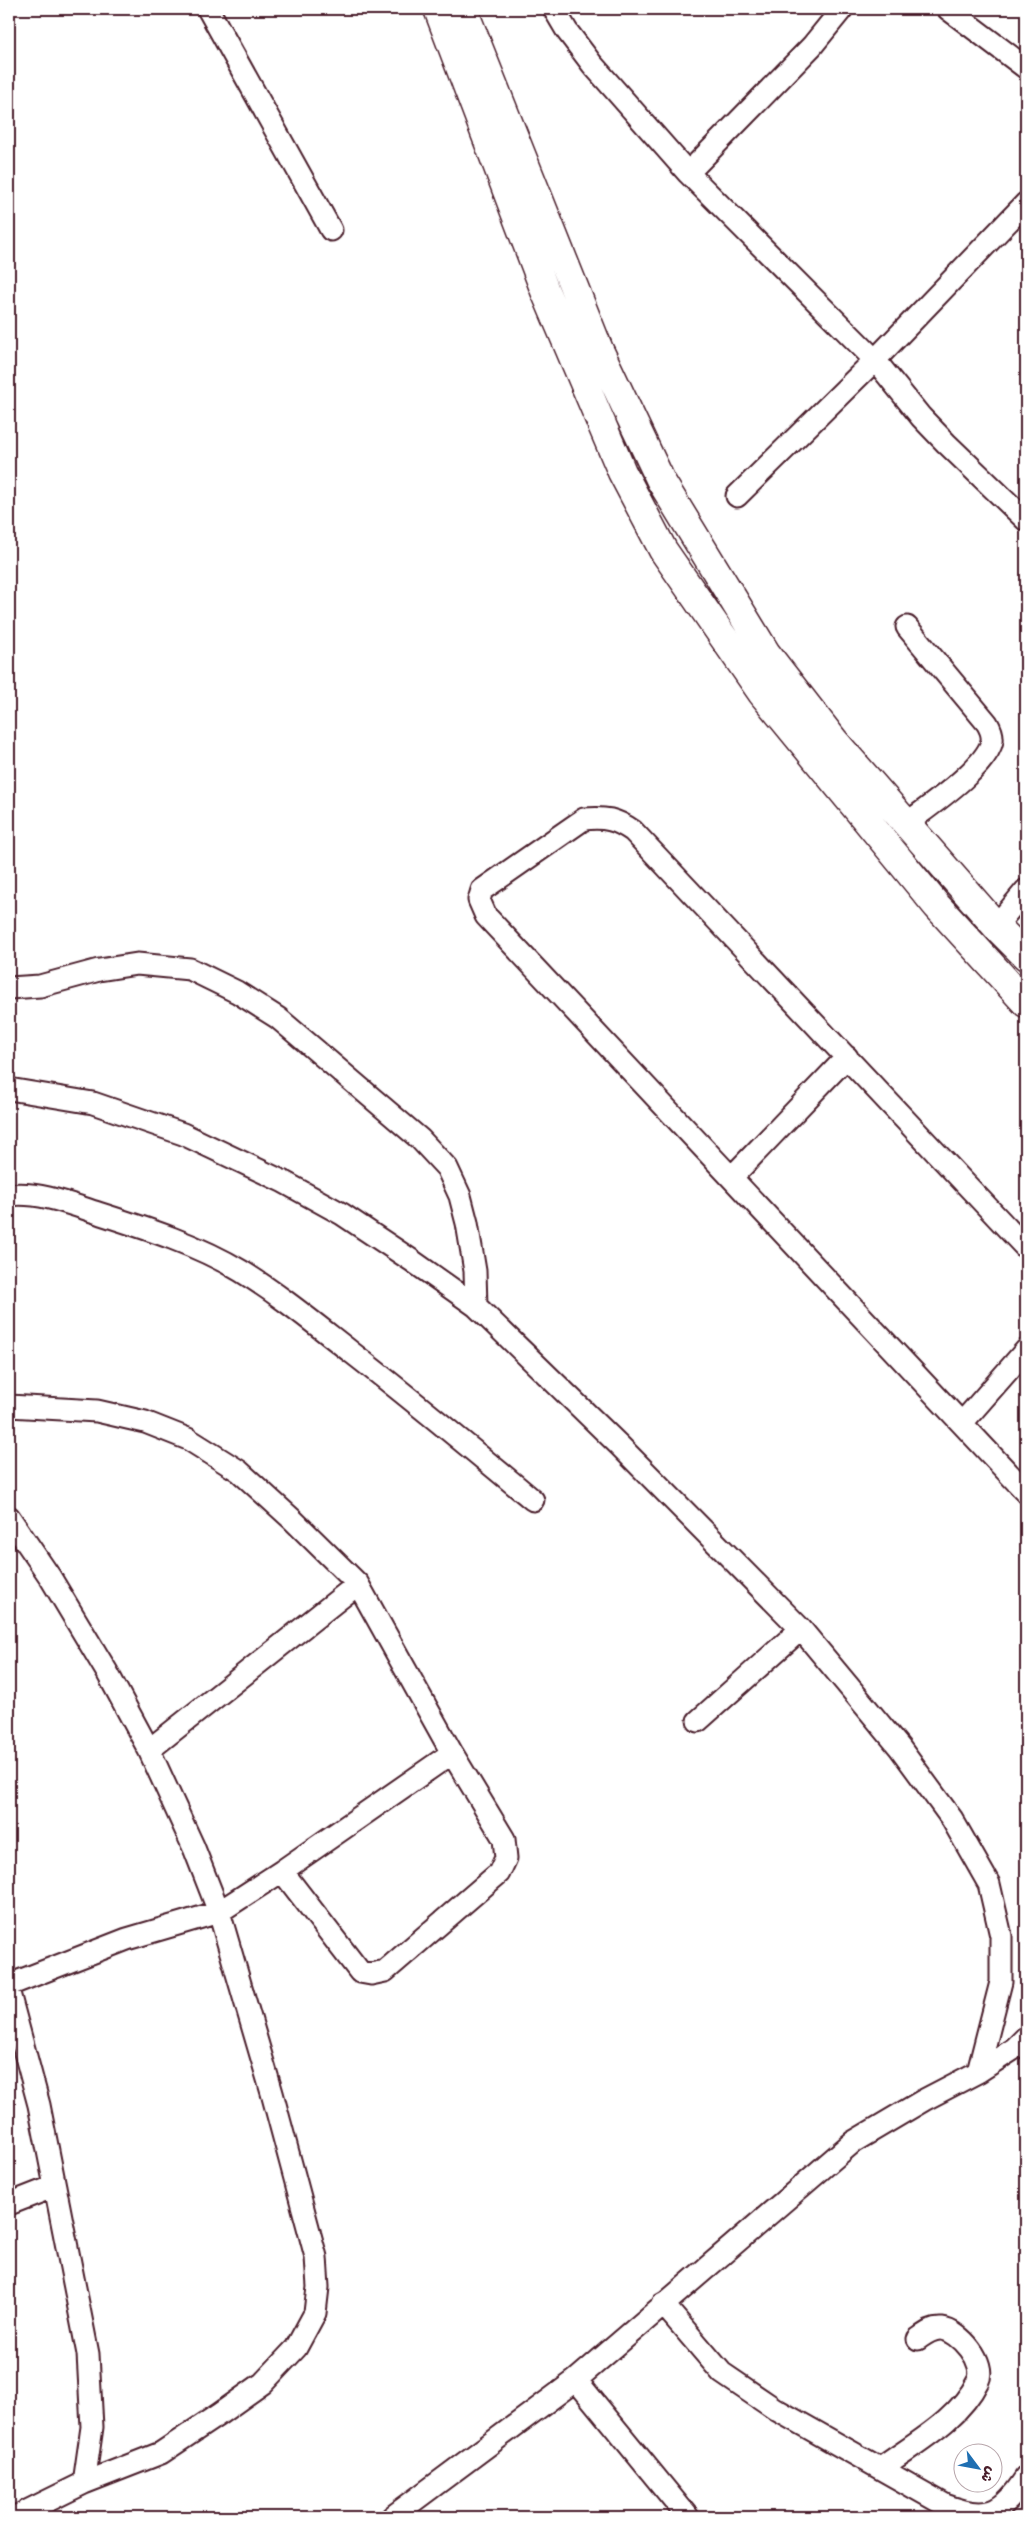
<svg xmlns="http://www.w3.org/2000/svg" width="1035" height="2526" font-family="Sriracha,'Playpen Sans Arabic',sans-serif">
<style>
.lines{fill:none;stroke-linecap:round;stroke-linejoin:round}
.minor-casing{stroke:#4a1f2b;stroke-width:25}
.major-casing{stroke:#4a1f2b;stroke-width:31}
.minor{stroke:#fff;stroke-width:21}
.major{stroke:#fff;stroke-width:28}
</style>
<rect width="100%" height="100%" fill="#fff"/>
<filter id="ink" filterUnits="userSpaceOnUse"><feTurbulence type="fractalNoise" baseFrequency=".02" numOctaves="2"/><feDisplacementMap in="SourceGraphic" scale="10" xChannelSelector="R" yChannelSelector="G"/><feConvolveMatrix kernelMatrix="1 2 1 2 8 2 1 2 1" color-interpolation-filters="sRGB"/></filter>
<g filter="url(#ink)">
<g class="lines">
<g class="minor-casing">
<path id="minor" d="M208,9L331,230
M554,9L567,31L592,64L688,173L875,360L921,417L946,443L1026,520
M948,9L1026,68
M688,173L812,46L842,9
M737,496L875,360L1026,203
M907,823C928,807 987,767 992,741C993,734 990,728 987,723L907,627
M996,926L1026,890
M9,988L40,986L99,970L137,964L190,969L237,992L278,1018L420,1139L447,1168L460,1196L467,1223L475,1271L476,1306
M9,1089L93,1103L183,1134L284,1182L342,1214L411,1260L476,1306L620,1446L801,1629L900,1748L952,1819L989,1884L1001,1936V1982L978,2072
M732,1177L847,1057
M9,1195C39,1191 73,1205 101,1214C148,1229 198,1245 241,1271C280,1295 315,1324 351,1352C413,1400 473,1450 533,1500
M1026,1248L633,831C616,819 605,817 584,819L482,890L479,900L486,916L1026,1492
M9,1406L97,1411L145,1422L188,1439L239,1471L293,1520L358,1584L452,1753L282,1871L219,1912L127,1939L9,1985
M962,1423L1026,1350
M9,1517L50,1577L107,1672L149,1750L194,1848L219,1912L272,2093L316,2257L318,2287L315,2313L296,2348L263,2383L218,2415L161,2453L84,2483L15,2517
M698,1721L801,1629
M149,1750L358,1584
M282,1871L360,1972L371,1974L385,1971L499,1873L506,1858L504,1839L452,1753
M9,1993L39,2105L88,2354L92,2427L84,2483
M9,2204L55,2186
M663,2304L722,2373L775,2409L945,2505C987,2521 1002,2514 1026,2477
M576,2380L688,2517
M881,2468C915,2443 959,2420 978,2381C987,2363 960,2331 942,2329C932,2328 925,2334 918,2339
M392,2517L576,2380L853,2142L924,2100L978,2072L1015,2048L1026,2037"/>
</g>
<g class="major-casing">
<path id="major" d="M438,9L545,291L622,472L663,550L762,693L937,906L1026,1003
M463,9L599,350L661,481L766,653L835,742L996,926L1026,956"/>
</g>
<use href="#minor" class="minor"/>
<use href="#major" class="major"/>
</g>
</g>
<rect width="1035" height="2526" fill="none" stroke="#fff" stroke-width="30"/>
<rect x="15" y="15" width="1005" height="2496" fill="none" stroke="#4a1f2b" stroke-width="2" filter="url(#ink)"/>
<g transform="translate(978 2468) rotate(122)"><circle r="24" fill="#ffffff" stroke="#b7a5aa"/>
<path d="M0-4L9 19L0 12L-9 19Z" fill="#1f6fb2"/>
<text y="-8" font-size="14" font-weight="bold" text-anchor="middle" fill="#4a1f2b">ش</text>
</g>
</svg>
